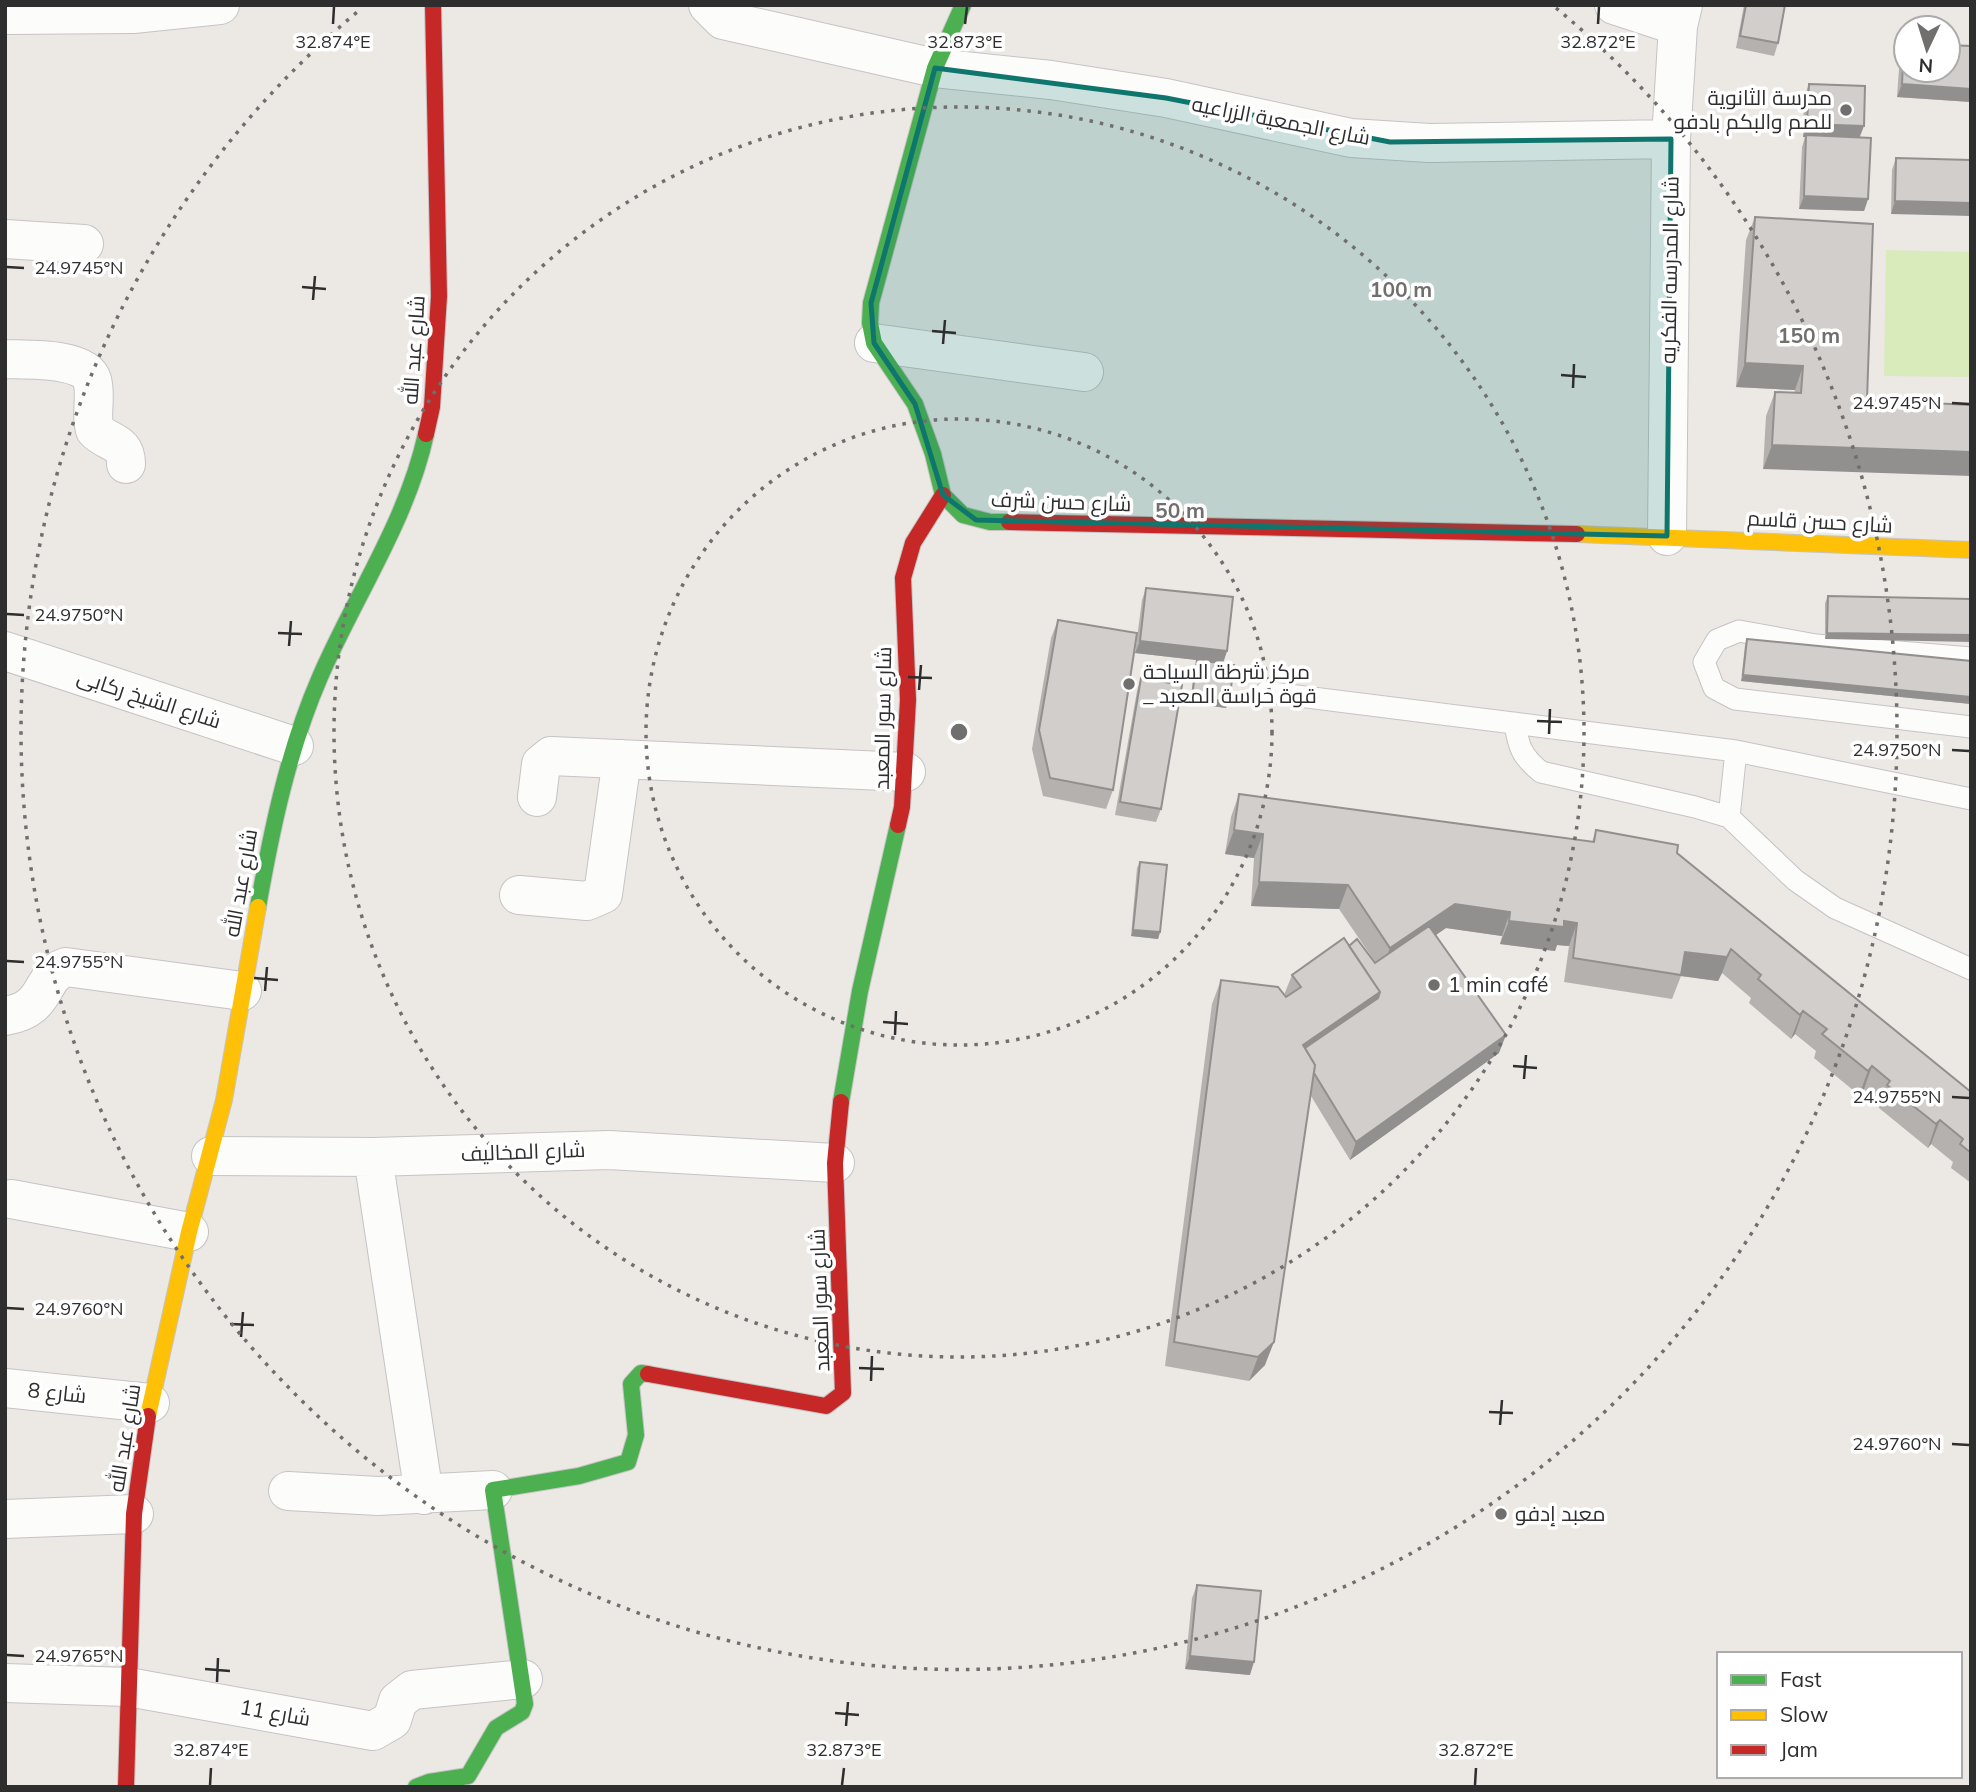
<svg xmlns="http://www.w3.org/2000/svg" width="1976" height="1792" font-family="Mulish,Cairo,sans-serif">
<style>
.pitch{fill:#d9eabb}
.lines{fill:none;stroke-linecap:round;stroke-linejoin:round}
.lane-casing{stroke:#c5c4c5;stroke-width:23}
.street-casing{stroke:#c5c4c5;stroke-width:40}
.fast-casing{stroke:#c5c4c5;stroke-width:18}
.slow-casing{stroke:#c5c4c5;stroke-width:18}
.jam-casing{stroke:#c5c4c5;stroke-width:18}
.lane{stroke:#fcfcfb;stroke-width:21}
.street{stroke:#fcfcfb;stroke-width:38}
.fast{stroke:#4caf50;stroke-width:16}
.slow{stroke:#ffc107;stroke-width:16}
.jam{stroke:#c62828;stroke-width:16}
.wall{fill:#b4b1af}
.shaded-wall{fill:#92908e}
.building{fill:#d1cecb;stroke:#92908e;stroke-width:2}
.marked{fill:#0f766e;fill-opacity:0.2;stroke:#0f766e;stroke-width:5;stroke-linejoin:round}
.ticks{fill:none;stroke:#2e2e2e;stroke-width:2.5}
.ring{fill:none;stroke:#706f6e;stroke-width:3.5;stroke-dasharray:3.5 7}
.poi-dot{fill:#706f6e;stroke:#fff;stroke-width:2.5}
.labels{text-anchor:middle;stroke-width:7;stroke-linejoin:round;paint-order:stroke}
.poi-label{font-size:21px;fill:#2e2e2e;stroke:#fff;text-anchor:start}
.street-label{font-size:21px;fill:#2e2e2e;stroke:#fff}
.ticks-label{font-size:18px;text-anchor:middle;fill:#2e2e2e;stroke:#fff;stroke-width:7;stroke-linejoin:round;paint-order:stroke}
.centre{fill:#706f6e;stroke:#fff;stroke-width:3.5}
.ring-label{font-size:21px;text-anchor:middle;font-weight:bold;fill:#706f6e;stroke:#fff;stroke-width:7;stroke-linejoin:round;paint-order:stroke}
</style>
<rect width="100%" height="100%" fill="#ece8e4"/>
<path class="pitch" d="M1886,250L1971,252V377L1884,376Z"/>
<g class="lines">
<g class="lane-casing">
<path id="lane" d="M1971,658L1816,645L1739,631L1717,640L1704,662L1714,688L1735,699L1971,727
M1266,692L1736,751L1971,799
M1515,723C1518,746 1522,757 1541,772L1695,807L1729,817L1795,880L1835,908L1971,969
M1729,817L1736,751"/>
</g>
<g class="street-casing">
<path id="street" d="M708,5L723,20L935,68L1051,80L1166,98L1351,138L1429,143L1671,139
M1614,5L1678,26
M5,15L133,14L220,5
M5,239L84,244
M874,343L1084,372
M5,359C26,360 85,357 92,380C97,396 90,414 95,430C108,444 126,440 126,464
M1667,536L1671,139L1678,26L1683,5
M5,651L294,746
M537,797L541,764L551,756L906,772
M519,895L587,901L603,894L622,759
M5,1016C50,1009 38,977 66,967L242,991
M211,1156L373,1157L609,1150L835,1163
M373,1157L424,1495
M11,1199L189,1232
M5,1388L150,1403
M288,1491L378,1496L493,1490
M5,1519L134,1514
M5,1683L128,1687L373,1731L392,1720L398,1701L412,1690L523,1679"/>
</g>
<g class="fast-casing">
<path id="fast" d="M963,5L935,68L871,303L870,323L874,343L915,404L933,454L943,495L963,515L990,522H1009
M258,907C272,828 288,751 320,677C355,596 407,521 426,434
M841,1102L860,991L898,825
M416,1787L429,1782L468,1776L496,1728L522,1712L525,1704L493,1490L579,1476L628,1462L636,1435L631,1384L641,1373L648,1374"/>
</g>
<g class="slow-casing">
<path id="slow" d="M1577,534L1971,550
M148,1416L189,1232L224,1100L258,907"/>
</g>
<g class="jam-casing">
<path id="jam" d="M426,434L432,407L439,296L433,5
M1009,522L1577,534
M898,825L902,807L908,700L903,578L913,543L943,495
M648,1374L826,1406L843,1393L835,1163L841,1102
M126,1787L134,1514L148,1416"/>
</g>
<use href="#lane" class="lane"/>
<use href="#street" class="street"/>
<use href="#fast" class="fast"/>
<use href="#slow" class="slow"/>
<use href="#jam" class="jam"/>
</g>
<path class="wall" d="M1744,5H1785L1778,43L1774,56L1736,48Z
M1904,42L1971,102L1897,97L1900,55Z
M1809,84L1860,137L1868,199L1864,211L1799,209L1802,147L1805,137H1803L1804,97Z
M1896,158L1971,160L1891,214L1892,170Z
M1755,217L1867,400L1763,469L1766,416L1775,392L1794,393L1795,390L1736,387L1746,240Z
M1146,588L1227,651L1223,663L1226,708L1190,703L1195,666L1197,660L1135,653L1142,600Z
M1828,596L1971,599L1825,639V603Z
M1058,620L1113,790L1106,809L1043,796L1032,749L1051,638Z
M1747,639L1971,661V704L1741,681L1745,645Z
M1141,678L1161,809L1156,822L1115,815L1137,691Z
M1239,794L1592,842L1596,830L1677,853L1971,1092V1183L1951,1168L1953,1162L1931,1144L1928,1148L1879,1108L1880,1104L1864,1089L1859,1095L1814,1058L1816,1051L1795,1034L1791,1039L1749,1003L1751,998L1722,973L1718,981L1681,976L1672,999L1564,982L1569,946L1557,945L1555,951L1500,944L1502,936L1446,928L1436,935L1499,1053L1350,1160L1311,1096L1265,1365L1249,1381L1165,1366L1212,1004L1221,980L1284,995L1292,975L1349,946L1375,962L1339,909L1251,906L1254,858L1225,854L1231,817Z
M1140,862L1160,932L1158,939L1131,936L1137,868Z
M1197,1585L1250,1675L1185,1669L1192,1598Z"/>
<path class="shaded-wall" d="M1902,84L1971,89V102L1897,97Z
M1807,124L1864,126L1859,139L1803,137Z
M1804,196L1868,199L1864,211L1799,209Z
M1895,201L1971,203V216L1891,214Z
M1745,363L1803,366L1795,390L1736,387Z
M1772,445L1971,452V476L1763,469Z
M1827,633L1971,635V642L1825,639Z
M1140,641L1227,651L1223,663L1135,653Z
M1743,675L1971,697V704L1741,681Z
M1192,696L1229,702L1226,708L1190,703Z
M1234,830L1263,834L1254,858L1225,854Z
M1259,882L1348,885L1339,909L1251,906Z
M1455,904L1510,912L1502,936L1446,928L1381,972L1390,948Z
M1509,921H1564L1577,923L1569,946L1557,945L1555,951L1500,944Z
M1133,930L1160,932L1158,939L1131,936Z
M1731,949L1722,973L1718,981L1681,976L1685,952Z
M1380,992L1371,1016L1307,1060L1303,1045Z
M1803,1011L1795,1034L1791,1039L1800,1015Z
M1506,1035L1499,1053L1350,1160L1356,1142Z
M1872,1066L1864,1089L1859,1095L1868,1071Z
M1940,1120L1931,1144L1928,1148L1936,1124Z
M1274,1342L1265,1365L1249,1381L1258,1357Z
M1190,1656L1254,1662L1250,1675L1185,1669Z"/>
<path class="building" d="M1746,5H1785L1778,43L1740,36Z
M1904,42H1906V70H1948V45L1971,46V89L1902,84Z
M1809,84L1865,86L1864,126L1807,124Z
M1806,135L1871,138L1868,199L1804,196Z
M1896,158L1971,160V203L1895,201Z
M1755,217L1873,224L1867,400L1971,405V452L1772,445L1775,392L1801,393L1803,366L1745,363Z
M1146,588L1233,597L1227,651L1140,641Z
M1828,596L1971,599V635L1827,633Z
M1058,620L1137,633L1113,790L1050,778L1039,730Z
M1747,639L1971,661V697L1743,675Z
M1197,660L1234,665L1229,702L1192,696Z
M1141,678L1182,685L1161,809L1120,802Z
M1239,794L1594,842L1596,830L1678,845L1677,853L1971,1092V1153L1960,1144L1963,1139L1940,1120L1936,1124L1887,1085L1890,1081L1872,1066L1868,1071L1822,1034L1827,1029L1803,1011L1800,1015L1758,979L1761,975L1731,949L1727,957L1685,952L1681,975L1573,958L1577,923L1564,921V927L1509,921L1510,912L1455,904L1390,948L1348,885L1259,882L1263,834L1234,830Z
M1140,862L1167,865L1160,932L1133,930Z
M1429,926L1506,1035L1356,1142L1314,1073L1315,1065L1305,1048L1378,998L1380,992L1349,946L1357,939L1375,963Z
M1344,938L1380,992L1303,1045L1315,1065L1274,1342L1258,1357L1174,1342L1221,980L1278,987L1286,997L1301,987L1292,975Z
M1197,1585L1261,1591L1254,1662L1190,1656Z"/>
<path class="marked" d="M935,68L1166,98L1390,142L1671,139L1667,536L976,520L943,495L915,404L874,343L871,303Z"/>
<path class="ticks" d="M333,24L334,7M965,24L967,7M1598,24L1599,7M7,267L24,268M302,287L326,289M313,300L315,276M932,331L956,333M943,344L945,320M1561,375L1586,377M1573,388L1574,364M1952,403L1969,404M7,614L24,615M278,633L302,634M289,646L291,621M908,677L932,678M919,690L921,665M1537,721L1562,722M1549,734L1550,709M1952,750L1969,751M7,961L24,962M254,978L278,980M265,991L267,967M883,1022L908,1024M895,1035L896,1011M1513,1066L1537,1068M1524,1079L1526,1055M1952,1097L1969,1098M7,1308L24,1309M230,1324L254,1325M241,1337L243,1312M859,1368L884,1369M871,1381L872,1356M1489,1412L1513,1413M1500,1425L1502,1400M1952,1444L1969,1445M7,1655L24,1656M205,1669L230,1671M217,1682L218,1658M835,1713L859,1715M846,1726L848,1702M210,1785L211,1768M842,1785L844,1768M1475,1785L1476,1768"/>
<g class="ring">
<circle cx="959" cy="732" r="313"/>
<circle cx="959" cy="732" r="625"/>
<path d="M1556 8A938 938 0 1 1 362 8"/>
</g>
<g class="poi-dot">
<circle cx="1846" cy="110" r="7"/>
<circle cx="1129" cy="684" r="7"/>
<circle cx="1434" cy="985" r="7"/>
<circle cx="1501" cy="1514" r="7"/>
</g>
<g class="labels">
<g class="poi-label">
<text x="1832" y="105" text-anchor="end">مدرسة الثانوية<tspan x="1832" dy="24">للصم والبكم بادفو</tspan></text>
<text x="1143" y="679">مركز شرطة السياحة<tspan x="1143" dy="24">_ قوة حراسة المعبد</tspan></text>
<text x="1448" y="992">1 min café</text>
<text x="1515" y="1521">معبد إدفو</text>
</g>
<g class="street-label">
<text transform="translate(1281 121) rotate(11)" y="7">شارع الجمعية الزراعيه</text>
<text transform="translate(1670 270) rotate(-89)" y="7">شارع المدرسه الفكريه</text>
<text transform="translate(414 350) rotate(-86)" y="7">شارع عبد الله</text>
<text transform="translate(1061 502) rotate(2)" y="7">شارع حسن شرف</text>
<text transform="translate(1820 522) rotate(3)" y="7">شارع حسن قاسم</text>
<text transform="translate(149 699) rotate(18)" y="7">شارع الشيخ ركابى</text>
<text transform="translate(883 718) rotate(-89)" y="7">شارع سور المعبد</text>
<text transform="translate(241 883) rotate(-80)" y="7">شارع عبد الله</text>
<text transform="translate(523 1152) rotate(-2)" y="7">شارع المخاليف</text>
<text transform="translate(820 1300) rotate(-92)" y="7">شارع سور المعبد</text>
<text transform="translate(57 1393) rotate(6)" y="7">شارع 8</text>
<text transform="translate(125 1438) rotate(-81)" y="7">شارع عبد الله</text>
<text transform="translate(275 1713) rotate(10)" y="7">شارع 11</text>
</g>
</g>
<g class="ticks-label">
<text x="333" y="48">32.874°E</text>
<text x="965" y="48">32.873°E</text>
<text x="1598" y="48">32.872°E</text>
<text x="79" y="274">24.9745°N</text>
<text x="1897" y="409">24.9745°N</text>
<text x="79" y="621">24.9750°N</text>
<text x="1897" y="756">24.9750°N</text>
<text x="79" y="968">24.9755°N</text>
<text x="1897" y="1103">24.9755°N</text>
<text x="79" y="1315">24.9760°N</text>
<text x="1897" y="1450">24.9760°N</text>
<text x="79" y="1662">24.9765°N</text>
<text x="211" y="1756">32.874°E</text>
<text x="844" y="1756">32.873°E</text>
<text x="1476" y="1756">32.872°E</text>
</g>
<circle cx="959" cy="732" r="10" class="centre"/>
<g class="ring-label">
<text x="1401" y="297">100 m</text>
<text x="1809" y="343">150 m</text>
<text x="1180" y="518">50 m</text>
</g>
<rect width="1976" height="1792" fill="none" stroke="#2e2e2e" stroke-width="14"/>
<rect x="1717" y="1652" width="245" height="126" fill="#ffffff" stroke="#ababab" stroke-width="2"/>
<rect x="1731" y="1675" width="35" height="10" fill="#4caf50" stroke="#ababab" stroke-width="2"/>
<text x="1780" y="1687" font-size="21" fill="#2e2e2e">Fast</text>
<rect x="1731" y="1710" width="35" height="10" fill="#ffc107" stroke="#ababab" stroke-width="2"/>
<text x="1780" y="1722" font-size="21" fill="#2e2e2e">Slow</text>
<rect x="1731" y="1745" width="35" height="10" fill="#c62828" stroke="#ababab" stroke-width="2"/>
<text x="1780" y="1757" font-size="21" fill="#2e2e2e">Jam</text>
<g transform="translate(1927 49) rotate(184)"><circle r="33" fill="#ffffff" stroke="#ababab" stroke-width="2"/>
<path d="M0-5L12 26L0 18L-12 26Z" fill="#706f6e"/>
<text y="-10" font-size="19" font-weight="bold" text-anchor="middle" fill="#2e2e2e">N</text>
</g>
</svg>
